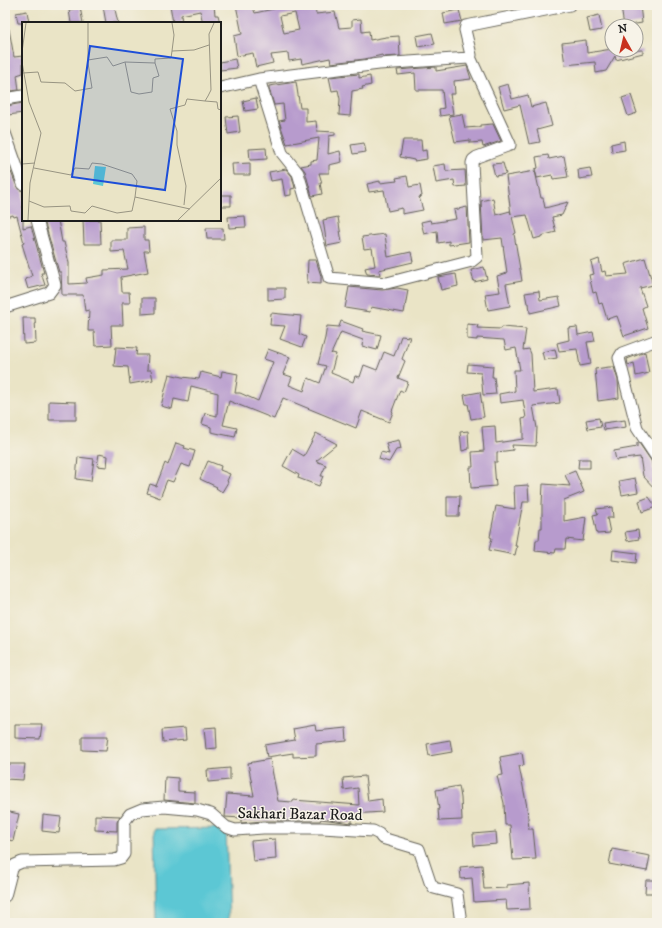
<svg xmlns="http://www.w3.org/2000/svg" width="662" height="928" font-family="'IM FELL DW Pica',serif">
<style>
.water{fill:#5bc7d4;stroke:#3c7278}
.building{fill:#b79bcd;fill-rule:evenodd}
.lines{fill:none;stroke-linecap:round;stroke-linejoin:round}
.minor-casing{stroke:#646258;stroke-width:13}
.minor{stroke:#fff;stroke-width:11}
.labels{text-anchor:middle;stroke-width:3;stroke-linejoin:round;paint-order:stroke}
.street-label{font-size:16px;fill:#1c1c1c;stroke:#f7f3e8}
.inset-road{fill:none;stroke:#989482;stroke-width:1}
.view{fill:#1d4ed8;fill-opacity:0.15;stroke:#1d4ed8;stroke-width:2}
.inset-edge{fill:none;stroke:#1c1c1c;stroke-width:2}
</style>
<rect width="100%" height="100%" fill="#f7f3e8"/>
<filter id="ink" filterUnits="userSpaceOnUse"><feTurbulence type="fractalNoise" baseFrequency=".025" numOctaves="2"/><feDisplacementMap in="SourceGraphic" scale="8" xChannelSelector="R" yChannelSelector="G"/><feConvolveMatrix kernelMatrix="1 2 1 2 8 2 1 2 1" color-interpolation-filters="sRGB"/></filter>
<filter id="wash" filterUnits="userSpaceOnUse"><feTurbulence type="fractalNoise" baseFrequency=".012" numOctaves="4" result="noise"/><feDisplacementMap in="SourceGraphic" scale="16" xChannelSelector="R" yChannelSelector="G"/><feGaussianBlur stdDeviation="0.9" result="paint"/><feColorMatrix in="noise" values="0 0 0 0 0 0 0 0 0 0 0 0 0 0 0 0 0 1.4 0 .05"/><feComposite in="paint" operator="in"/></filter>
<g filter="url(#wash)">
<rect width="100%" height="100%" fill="#eae4c6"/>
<path class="water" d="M226,828L229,923H156L154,829Z"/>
<g id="blocks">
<path class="building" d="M107,5H114L118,23H106L103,6Z
M170,5H214L215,15H218L220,23H203L200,11L181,15L182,23H173Z
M236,5H252L255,13L278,8V5H315L316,14L335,12L339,28L352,27V20L361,19L362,32L369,31L370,40L386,37L399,36L400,56L383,57L382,55L365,59L331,63L330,58L302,64L301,59L289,61L288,53L271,55L273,63L256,67L253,53L237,56L234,36L242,34ZM295,13L299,30L284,33L280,16Z
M640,5L642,23L624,26L621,7Z
M80,7L83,23H71L69,10Z
M459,10L462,21L445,24L443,13Z
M27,11L29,23H18L16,13Z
M599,15L602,30L590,32L587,18Z
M5,29H9L14,57L23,56V73L17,75L19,90L11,91L7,61H5Z
M432,33L435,44L418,47L416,36Z
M586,40L587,53L612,49V51L643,50V53L616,60L615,56L606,71L596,73L595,62L565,65L562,43Z
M235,59L237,68L220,70V62Z
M467,66L471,79L454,81L455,94H450L453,114L440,116L439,109L444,108L442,90H416L415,73L398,75L397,70L436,67V71Z
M359,74V78L370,76L371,85L362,87L363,89L352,91L350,116L339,115L340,99L338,90L332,91L329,77Z
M296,82L300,108H306V122L316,121L317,131L335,132V135L329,136L328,154L340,151L342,162L329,165V173H319L322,183H320L322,194L312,196L305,171L301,166L311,164V161L317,160L319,138L287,144L279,121L285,120L283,104L274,105L269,88V86Z
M508,84L512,99L528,95L531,107L546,103L552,126L537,130L540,142L529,144L520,105L504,109L498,87Z
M631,95L637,113L628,116L622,98Z
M256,98L258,109L245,111L243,101Z
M23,103V113L8,115L6,106Z
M462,114L465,128L480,127V125L493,124L501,141L483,147L482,142L470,143V140L455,142L449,116Z
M238,116L240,132L228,134L226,117Z
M403,140H421L422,151L426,150L427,159L414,161V160L400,157Z
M624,141L625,150L612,152L611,144Z
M364,143L366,152L353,154L351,145Z
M266,148L267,159L250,160L249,149Z
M548,155L549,159L564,156L568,177L553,179L552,175L537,178L535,169L538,168L536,157Z
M250,163V175H233L232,164Z
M503,163L506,174L495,176L492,164Z
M445,164L446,171L465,170L466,186L455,187L454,180L436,183L433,166Z
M590,168L592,177L579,179L578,170Z
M286,169L292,176L295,188L291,189V195L285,196L282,179L271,181L269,172Z
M535,171L541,198H543L545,208L568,202L562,215L552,217L556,232L541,236V237L534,239L527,215L512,217L516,233L514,234L522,281L506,284L510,306L488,310L485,294L500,292L497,276L507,273L502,238L483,240L481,201L493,198L496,215L510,211L511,214L506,176Z
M11,172L17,187L18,189L23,191V228L31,226L44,273H41L45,285L28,289L25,279L32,276L22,244L24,243L17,216L14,217L13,215L5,217V174Z
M407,176L409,187L420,185L422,196L419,197L423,210L402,214V208L388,211L384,190L369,192L367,184L380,181V183L397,181L396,178Z
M220,195H231V206H220Z
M467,207L469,242L449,245V241L438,243L437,231L424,234L421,222L430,220L431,223L456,219L454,210Z
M245,216L246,227L229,228L228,217Z
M338,217L342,243L327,246L323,220Z
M44,220H58L62,242H64L69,263V284L87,283L86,278L104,275V270L128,269L124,251L111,252V240H127V228L144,227V240H148L149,251H144L148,272L121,277L122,292H129L130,303H122L123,325H111L112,345L95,346L94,331H88L89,310L85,311L83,295H62L61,272H59Z
M83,220H100L101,244H84Z
M206,228H223L224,239H207Z
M385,234L388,257L411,252L413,262L379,270L380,275L367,274L365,268L375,266L372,248L364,249L362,237Z
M645,258L653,285L640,288L646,306L642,308L648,328L624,336L617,316L607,319L602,303L599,304L596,292L593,293L589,275L594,274L591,262L599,259L602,272L605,271L606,276L628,274L625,264Z
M308,260H316L321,276V284L307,283Z
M484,267L487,279L474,282L471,270Z
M456,274L458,286L441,290L438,277Z
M349,287L382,290L397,288L408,290L404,313L371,307L370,312L345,308Z
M268,288H285V299L268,300Z
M539,291L540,300L559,297L561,306L530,313L529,303H527L525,293Z
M142,298H155V313L142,314Z
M271,313L301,316L299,334L306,337L302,347L280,339L285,326L270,325Z
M23,318H35L36,343L24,344Z
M341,321L363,329L362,331L381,335L377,350L362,346L363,340L341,332L331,354L332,353L336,354L331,373L353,382L355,376L360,377L364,365L377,370L384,352L394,356L401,336L410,337L402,359L405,361L398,378L408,382L404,392L400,390L392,411L393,412L389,422L362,411L356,428L283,398L274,419L229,401L223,425L237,428L235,437L211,432V427L202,424L205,413L217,416L218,393L191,386L188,402L174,399L172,409L161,406L169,374L182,377L199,379L201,372L221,377L222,371L238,374L235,393H240L258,401L273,362L264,359L268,349L290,357L283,374L292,377L289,385L304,391L308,378L320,383L326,366L318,364L325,338L327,326L339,327Z
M467,324L478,325L477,328L501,329L502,327L526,329L523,350L529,349L531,354L533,392L558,389L560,403L533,406L537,428L536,446L512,445L513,450L497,452V462H494L496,486L471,488L470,467H473L472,452L484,451L482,427L495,426L496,443L523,439V428L522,419L526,418L523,400L500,403L499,394L515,391L514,370H520L516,348L506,350L504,340L477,338V340L467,339Z
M577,327L578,335L593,332L595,341L587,342L591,364L580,366L577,349L559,351L557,343L569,340L568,328Z
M116,347L137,348L136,355H148L147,370H151L153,380L130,384L128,367L114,366Z
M555,349L557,358L544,360L542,352Z
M645,352L649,373L636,376L634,363L628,365L627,359Z
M468,364L493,366L492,377H494L496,394L483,395L481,373L467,372Z
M609,367H614L618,380L619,398L598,401L595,369Z
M480,392L484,417L471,419L468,404H466L464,395Z
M49,401L76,402V420H49Z
M599,418L601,427L588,429L586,420Z
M625,420L626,427L604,430L603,423Z
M468,431L469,449L462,451L460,432Z
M316,433L337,444L316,461L326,465L321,476H323L319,486L298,478L299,475L283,466L292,449L304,456Z
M399,440L401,449L396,450L389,462L379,459L381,452L389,454L386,443Z
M176,443L185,446L184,448L195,451L190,467L181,464L173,482L167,480L160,498L147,493L150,484L156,486L165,463L168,465Z
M637,443H639L652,462L653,470H655L657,477V491L643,476L640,457L616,460L614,451L637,447Z
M99,454L108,456L107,467L97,466Z
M78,457L94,459L91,481L76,479Z
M579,459H590V468H578Z
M208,461L221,466L220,470L230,474L227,481L228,482L222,492L216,488L217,487L200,479Z
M575,471L584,492L564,500V521L586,517L583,541L566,539L565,549H556L555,553L535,551L536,540H539L540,528H542V504L543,484L570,486L565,475Z
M635,478L638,492L622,495L619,481Z
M528,485L529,502H523L515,546H517L515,555L489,550L492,538L490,537L496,506L515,509L514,486Z
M447,496H460L459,516H447Z
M649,497L656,507L642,512L639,501Z
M612,507L613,518H607L610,533L597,534L593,515L598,514L596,509Z
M638,530L639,539L627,541L625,532Z
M613,550L637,553L636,563L612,560Z
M15,724H42L40,739L15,738Z
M315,725L316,731L346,728L347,741L316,744V756L293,757V753L267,757L265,745L295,740L293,729Z
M216,727L217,748L206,749L204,728Z
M185,728L186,740L163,742L162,730Z
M82,736H108L106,751L82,750Z
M450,740L452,752L429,756L427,744Z
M522,753L524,765L519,766L527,807L529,829H533L536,859L513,860L510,825H505L504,803L497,776L503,775L500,757Z
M270,759L278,801L293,802V800L359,805L358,788L344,790L343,778L365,776L368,801L382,799L383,812L352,814V823L321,819L320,821H263L241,823V818L225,817L227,794L254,796L248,763Z
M5,764H25L23,780L5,779Z
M230,768V780L208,782L207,770Z
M165,777L178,778V791L195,792V803L164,800Z
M459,786L461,798L462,820L439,821L438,809H439L436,790Z
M5,811L19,814L13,841L5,839Z
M43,815L61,817L59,833L42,831Z
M95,815L120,816L117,822V831L95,830Z
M496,832L497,844L474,846L473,834Z
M275,839L276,859L253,861L251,841Z
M612,849L650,856L647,871L609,864Z
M482,865L484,889L507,888V885L529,883L530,909L507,910L506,900L474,902L472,878L461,879L460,867Z
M646,880H657V893H645Z"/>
</g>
</g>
<g filter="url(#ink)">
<use href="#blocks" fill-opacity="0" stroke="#646258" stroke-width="1"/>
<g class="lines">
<g class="minor-casing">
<path id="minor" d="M259,79L282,153L298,173L329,278L387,283L472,261L477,257L472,163L473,160L477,157L510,145V144L470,57
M220,88L259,79L379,64L469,58L471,55L465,30L466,26L570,5
M5,99L23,96
M5,133L23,184
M5,307L49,293L55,285L37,220
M657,340L622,353L619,358L637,428L657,458
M5,896L12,869L15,865L22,862L114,860L121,858L124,854V822L130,814L142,809L164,807L197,810L211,814L226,827L235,830L263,828H322L373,831L379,834L382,838L419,849L430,882L434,888L457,894L461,923"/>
</g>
<use href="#minor" class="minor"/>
</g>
</g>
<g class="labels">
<g class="street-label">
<text transform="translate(300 813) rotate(1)" y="6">Sakhari Bazar Road</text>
</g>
</g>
<g transform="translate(22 22)">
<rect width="199" height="199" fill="#eae4c6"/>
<path d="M73,144L84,145L81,164L71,162Z" fill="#5bc7d4"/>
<path class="inset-road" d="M150,1L152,13L150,29M0,30L4,1M66,38L85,35L91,44L103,40L133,41V37L149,36L150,29L172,28L187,23M0,40L7,80L19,111L8,161L6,198M103,40L109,70L117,72L130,70L131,56L137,54L133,41M1,51L16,50L19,60L43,61L53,69L70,66L66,41V1M183,79L195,80L196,87L199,88M0,142L13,141M12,146L49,153L53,146L67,147L70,141L80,142L110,152L115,159L113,175L168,187M7,179L22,185L48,184L49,189L63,191L70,184L95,191L110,189L113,175M162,183L164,164L155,123V109L148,87L163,83L165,77L183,79L186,74L189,68L187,12L192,1M156,198L199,156"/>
<path class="view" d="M68,24L161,37L143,168L50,155Z"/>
<rect width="199" height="199" class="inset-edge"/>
</g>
<rect width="662" height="928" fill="none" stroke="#f7f3e8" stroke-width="20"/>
<g transform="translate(624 38) rotate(352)"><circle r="19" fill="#f7f3e8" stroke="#9f9d96"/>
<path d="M0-3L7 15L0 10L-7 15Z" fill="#c8321e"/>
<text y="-6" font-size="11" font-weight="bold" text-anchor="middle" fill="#1c1c1c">N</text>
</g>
</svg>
